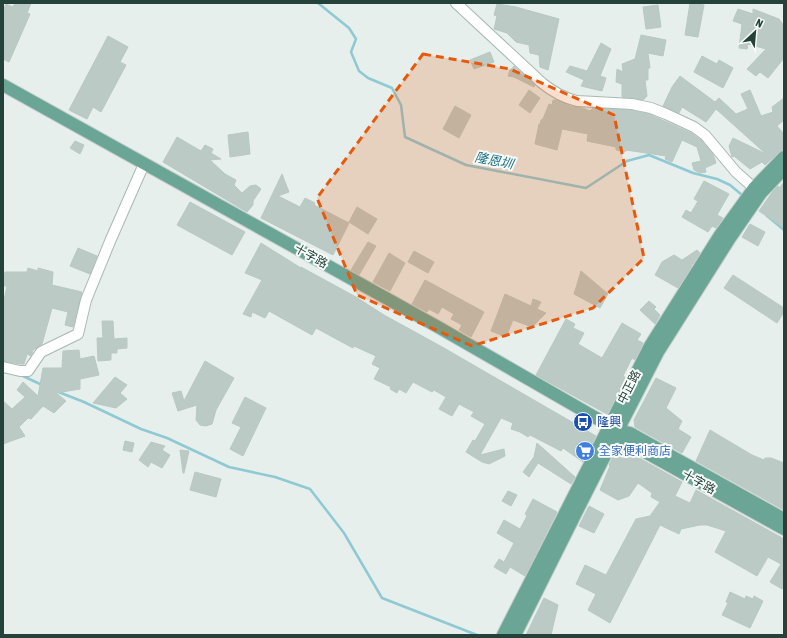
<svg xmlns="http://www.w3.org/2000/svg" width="787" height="638" font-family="'Asap Condensed','Noto Sans TC',sans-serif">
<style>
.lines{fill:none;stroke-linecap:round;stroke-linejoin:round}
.stream{stroke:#8ec9d4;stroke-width:2.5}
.building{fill:#bbcac4;stroke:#b8c9c2}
.minor-casing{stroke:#a8b8b2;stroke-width:12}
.major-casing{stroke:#c2cac8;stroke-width:14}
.minor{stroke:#fff;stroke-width:10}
.major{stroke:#6aa596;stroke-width:12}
.marked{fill:#e8590c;fill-opacity:0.2;stroke:#e8590c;stroke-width:3;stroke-dasharray:8 5;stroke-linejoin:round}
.labels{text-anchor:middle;stroke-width:4;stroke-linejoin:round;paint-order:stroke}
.street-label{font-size:12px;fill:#24423a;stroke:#f7fbf9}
.transit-label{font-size:12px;fill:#164399;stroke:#f7fbf9;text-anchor:start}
.shop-label{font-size:12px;fill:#366cbe;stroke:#f7fbf9;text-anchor:start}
.water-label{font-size:13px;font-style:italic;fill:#1c6f80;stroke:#f7fbf9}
</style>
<rect width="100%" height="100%" fill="#e6efeb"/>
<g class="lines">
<path class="stream" d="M318,3L349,28L356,39L351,52L359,71L368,78L392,88L401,105L405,137L466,165L586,188L627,161L649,155L693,173L717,179L730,185L742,195
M766,215L784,230
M23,376L42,385
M56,391L84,402L141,429L167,438L229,467L275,477L310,489L344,533L382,598L477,635"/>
</g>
<path class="building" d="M15,3H31L27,13L30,14L9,62L3,59V10L6,4L13,7Z
M690,3L704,5L698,37L685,35Z
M497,4L516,7L559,19L548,70L540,67L539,55L530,53L529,45L516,42L507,33L494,29L497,16L494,15Z
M658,5L661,27L646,29L643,7Z
M738,9L753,14V9L779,19L784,26V58L768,78L760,72L756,76L747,69L766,49L748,44L747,49L739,48L742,24L733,21Z
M641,35L666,40L663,56L648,53L650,68H648V80H645L647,96L643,100L622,97V84L616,82L617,69L623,72L622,64L635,59Z
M108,36L128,47L120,62L126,65L101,112L93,107L87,119L69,110Z
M601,43L611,49L600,76L606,78L602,91L581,86L584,80L566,72L570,66L587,71Z
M490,52L494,62L474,69L470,60Z
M702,56L717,64L719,60L733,68L723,88L694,72Z
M514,66L535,85L534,87L514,77L508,76L510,70Z
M680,76L715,102L719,98L736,114L748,109L741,94L750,90L761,116L773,112L772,107L784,98V120L777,126L784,134V148L765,165L762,162L750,169L734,156L732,157L729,146L733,138L766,154L716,109L706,122L682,107L679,113L663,106L672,87Z
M529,90L540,98L530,113L519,105Z
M553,100H556L570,106L583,108L590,111L593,108L631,110L649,114L691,133L701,140L713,154L716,163L705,168L706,172L700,173L694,170L692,163L701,161L697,147L682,140L672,162L665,159L666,156L626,150L625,152L616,150V147L587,141L588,134L562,129L557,150L535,144L539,124H540L541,120L543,119L549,104L552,105Z
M455,106L471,115L459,138L443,129Z
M248,132L250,154L230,157L228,135Z
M177,137L201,151L205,145L213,149L211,153L221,159L210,160L225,174L236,180L234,185L242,193L250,186L256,185L261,189L253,201V205L247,212L163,162Z
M75,141L84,145L80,154L70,148Z
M282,174L289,192L278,196L300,207L305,198L315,203L314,205L349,223L333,255L261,218Z
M704,181L729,194L717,215L723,218L716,228L712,226L708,232L682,217L686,210L691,213L698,201L694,199Z
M784,182V228L759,211L773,191L778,186L779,188Z
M190,202L245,232L232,255L177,225Z
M357,207L377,219L368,234L349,222Z
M750,224L765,232L758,246L742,237Z
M368,242L376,246L359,275L351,270Z
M261,243L301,268V267L356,297L384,315L444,348L596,436L583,462L563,448L561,451L530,435L528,437L520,432L511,429L513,423L501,418L480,455L504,449L505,456L489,464L482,462L466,452L473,440L475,441L485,424L471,416L474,412L459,404L452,416L439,409L446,397L434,390L432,392L413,382L406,393L399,389L397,393L390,389L391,387L374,379L380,368L372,364L376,356L354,346L353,348L316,328L312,335L269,311L265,318L252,312L251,317L243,314L262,280L245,273Z
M78,248L97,256L90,274L70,266Z
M697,250L700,253L693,264L690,265L692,266L678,288L655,275L662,262L674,255L682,260Z
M414,251L434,262L428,273L408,262Z
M389,253L405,263L390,291L373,282Z
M28,268L38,271V268L53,272L52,285L82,292L73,327L65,325L68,312L52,308L42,344L33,350L31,356L27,354L24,364H21L3,361V305L7,286H3V282L5,272H27Z
M581,271L608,294L600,308L574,294Z
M733,275L784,308V312L777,323L724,288Z
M425,280L484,312L471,337L459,330L462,325L451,319L454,314L442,307L438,314L429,309L427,312L412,304Z
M505,294L531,306L533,299L541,302L537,309L546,313L532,327L513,320L506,337L491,331Z
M649,301L656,307L654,309L660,315L655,324L640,310Z
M566,319L575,324L573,328L584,333L578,344L602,358L622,323L641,334L637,340L643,343L635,360L632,358L623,376L626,378L607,414L536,375Z
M102,321H113L114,339L127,338V348L117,349V353H111V360L98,361L97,338H103Z
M79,350L80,359L94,356L99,375L80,379V389L56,393L66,401L54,413L43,406L31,419L28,418L19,427L25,436L3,444V401L12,409L25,397L17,390L23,382L38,396L43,368H62L63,351Z
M205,361L234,378L216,410L212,424L206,426L200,425L196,420L197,405L178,411L172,393L181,391L184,401Z
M115,377L127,385L120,393L127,399L116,408L93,403Z
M656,378L676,388L666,408L682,421L678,429L691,437L682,453L635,427L634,420Z
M245,397L266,408L243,456L230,449L241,427L232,423Z
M710,430L752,455L764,460L765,458H771L784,463V510L696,461Z
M125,441L134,443L132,452L123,450Z
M151,442L165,446L162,450L170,455L162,468L151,462L148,467L139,460Z
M537,443L575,477L571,484L538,463L529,477L523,472L534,457Z
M623,449L682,482L675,496L690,503L696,490L784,539V585L782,589L770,582L781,564L768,557L757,576L715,552L726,531L707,525H700L681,529L679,534L660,525L610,623L588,610L596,594L576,584L585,565L606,575L636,519L650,516L660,502L651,497L652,493L638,483L629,496L618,500L600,490L610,466L609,465L615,453Z
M180,450L189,451L184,473H183Z
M195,472L221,479L216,497L190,490Z
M508,491L517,495L511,506L502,501Z
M533,499L557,512L525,576L510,567L506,574L494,567L499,559L504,562L514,543L497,533L504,520L520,529L527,516L525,514Z
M589,506L604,514L594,533L579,526Z
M730,592L745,599L746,596L753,599L754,596L763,601L750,628L722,615L728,603L726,602Z
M544,598L558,605L551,635H526Z"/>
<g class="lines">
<g class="minor-casing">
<path id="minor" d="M456,3L542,83C553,92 564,98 577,101L632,104L651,108L666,114L694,127L705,135L736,172L754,188
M3,367L20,371H28L41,352L78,334L86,300L111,239L144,164"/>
</g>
<g class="major-casing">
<path id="major" d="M3,85L438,327L610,426L618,430L630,433L784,519
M618,430L625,441L784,529
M503,635L650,346L720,235L754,188L784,157
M515,635L589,487L658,352L730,238L761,193L784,169"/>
</g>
<use href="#minor" class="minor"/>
<use href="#major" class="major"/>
</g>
<path class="marked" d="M423,54L510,69L614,115L644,258L593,308L472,346L357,295L317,198Z"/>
<defs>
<g id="bus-disc" transform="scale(1)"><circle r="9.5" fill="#1a4fb4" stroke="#f7fbf9"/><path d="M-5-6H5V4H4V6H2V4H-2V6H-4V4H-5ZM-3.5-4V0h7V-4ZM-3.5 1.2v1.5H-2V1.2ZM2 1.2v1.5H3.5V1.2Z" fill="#fff"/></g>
<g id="supermarket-disc" transform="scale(1)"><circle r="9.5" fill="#3f7fe0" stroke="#f7fbf9"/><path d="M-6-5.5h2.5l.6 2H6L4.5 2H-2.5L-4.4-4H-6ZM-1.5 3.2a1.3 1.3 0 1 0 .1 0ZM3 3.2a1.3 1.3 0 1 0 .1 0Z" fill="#fff"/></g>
</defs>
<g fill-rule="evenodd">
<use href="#bus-disc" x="583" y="422"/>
<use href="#supermarket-disc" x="585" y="451"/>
</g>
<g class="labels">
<g class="street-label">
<text transform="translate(311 256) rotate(29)" y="4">十字路</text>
<text transform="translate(629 387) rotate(-63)" y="4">中正路</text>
<text transform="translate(699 482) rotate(29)" y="4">十字路</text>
</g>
<g class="transit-label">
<text x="597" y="426">隆興</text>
</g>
<g class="shop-label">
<text x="599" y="455">全家便利商店</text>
</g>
<g class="water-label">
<text transform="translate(494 160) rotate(11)" y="5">隆恩圳</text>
</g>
</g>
<rect width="787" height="638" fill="none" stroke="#24423a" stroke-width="8"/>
<g transform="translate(755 32) rotate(26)" stroke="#f7fbf9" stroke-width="3" paint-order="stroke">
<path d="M0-3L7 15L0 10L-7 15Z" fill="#24423a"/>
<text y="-6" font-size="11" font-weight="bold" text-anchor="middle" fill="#24423a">N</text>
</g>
</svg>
